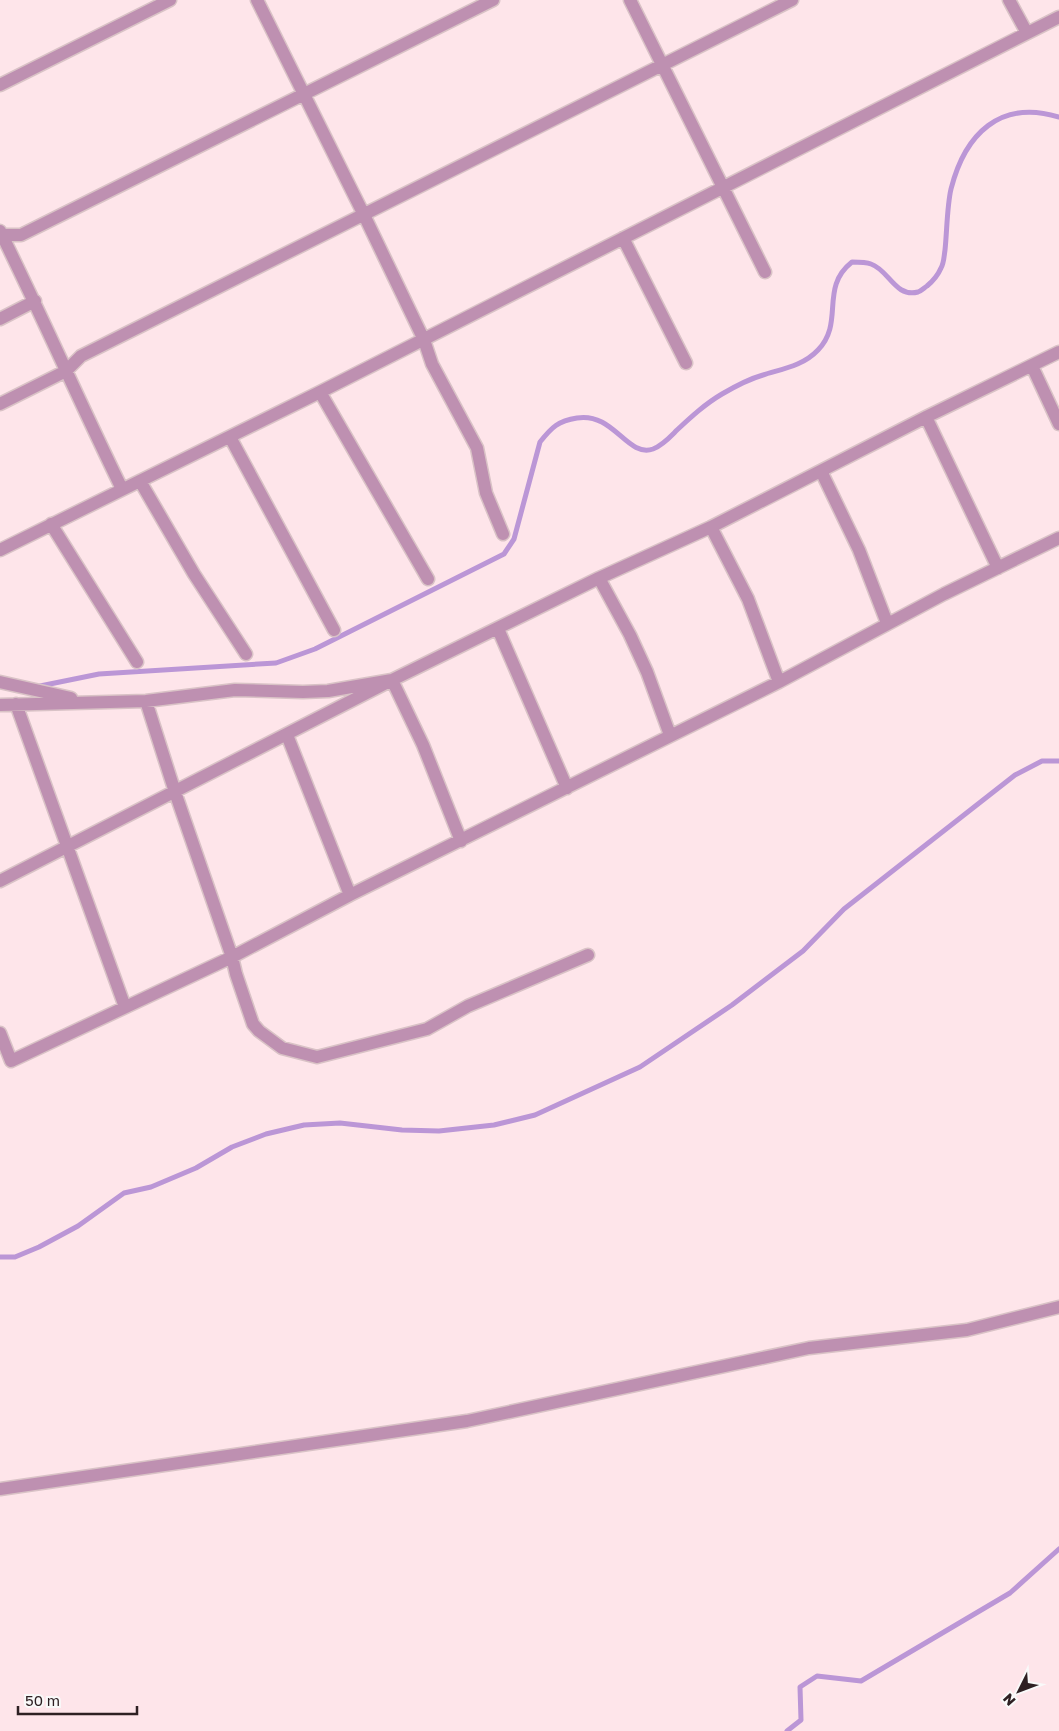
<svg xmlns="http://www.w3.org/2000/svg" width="1059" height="1731" font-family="'Golos Text',sans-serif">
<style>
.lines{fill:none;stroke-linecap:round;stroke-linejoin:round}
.stream{stroke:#bb96d6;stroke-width:5}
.minor-casing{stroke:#d9c2c6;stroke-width:15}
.minor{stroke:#be90b1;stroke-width:12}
</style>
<rect width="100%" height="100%" fill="#fee5ea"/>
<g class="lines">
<path class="stream" d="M40,686L99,674L276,663L315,649L504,554L514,539L540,442C552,427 558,421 577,418C614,412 627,458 653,449C663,445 670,437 677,430C691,417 705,404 722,394C734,387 749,379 763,375C782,369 803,366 818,350C845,322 819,288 852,262C858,262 866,262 871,264C889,270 895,298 918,292C921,291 924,288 927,286C933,281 938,275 941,268C944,263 944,256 945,250C947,231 947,206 951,189C965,134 1000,99 1059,117
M0,1257H15L39,1247L78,1226L124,1193L151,1187L196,1168L232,1147L266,1134L304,1125L340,1123L402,1130L439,1131L494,1125L535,1115L640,1067L732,1005L803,951L844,909L1015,775L1042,761H1059
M787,1731L801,1720L800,1687L817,1676L861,1681L1010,1593L1059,1549"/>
<g class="minor-casing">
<path id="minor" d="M257,0L364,215L424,340L432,364L477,448L486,493L503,534
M630,0L765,272
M1009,0L1027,33
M0,85L170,0
M0,231C42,316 80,403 122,489
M0,235H21L493,0
M623,238L686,363
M0,319L35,301
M1032,366L1059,424
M320,392L428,579
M0,404L66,371L81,356L792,0
M926,417L998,568
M230,437L334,630
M821,471L859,550L887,623
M140,481L194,574L246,654
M51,524L137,662
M711,527L748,599L779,682
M0,550L320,392L1059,17
M599,578L630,635L647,672L670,735
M498,629L567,788
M0,682L71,698
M146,701L175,792L232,957L236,974L253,1024L259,1031L282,1048L317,1057L427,1029L468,1006L588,955
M16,704L125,1007
M0,705L146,701L235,690L303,692L328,691L392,680L423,745L461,841
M287,735L350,895
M0,881L392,680L599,578L711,527L926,417L1059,352
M0,1033L11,1061L232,957L350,895L779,682L944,594L1059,538
M0,1489L467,1421L809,1348L967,1330L1059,1307"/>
</g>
<use href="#minor" class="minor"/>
</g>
<g transform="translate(1019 1691) rotate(228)" stroke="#f9f9f9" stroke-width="4" paint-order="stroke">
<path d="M0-4L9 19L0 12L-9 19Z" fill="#2e2023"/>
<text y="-8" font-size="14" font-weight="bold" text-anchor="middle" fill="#2e2023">N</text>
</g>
<path d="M18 1706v8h119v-8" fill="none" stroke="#2e2023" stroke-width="2.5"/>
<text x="25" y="1706" font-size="15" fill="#2e2023" stroke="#f9f9f9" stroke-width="4" paint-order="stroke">50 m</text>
</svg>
